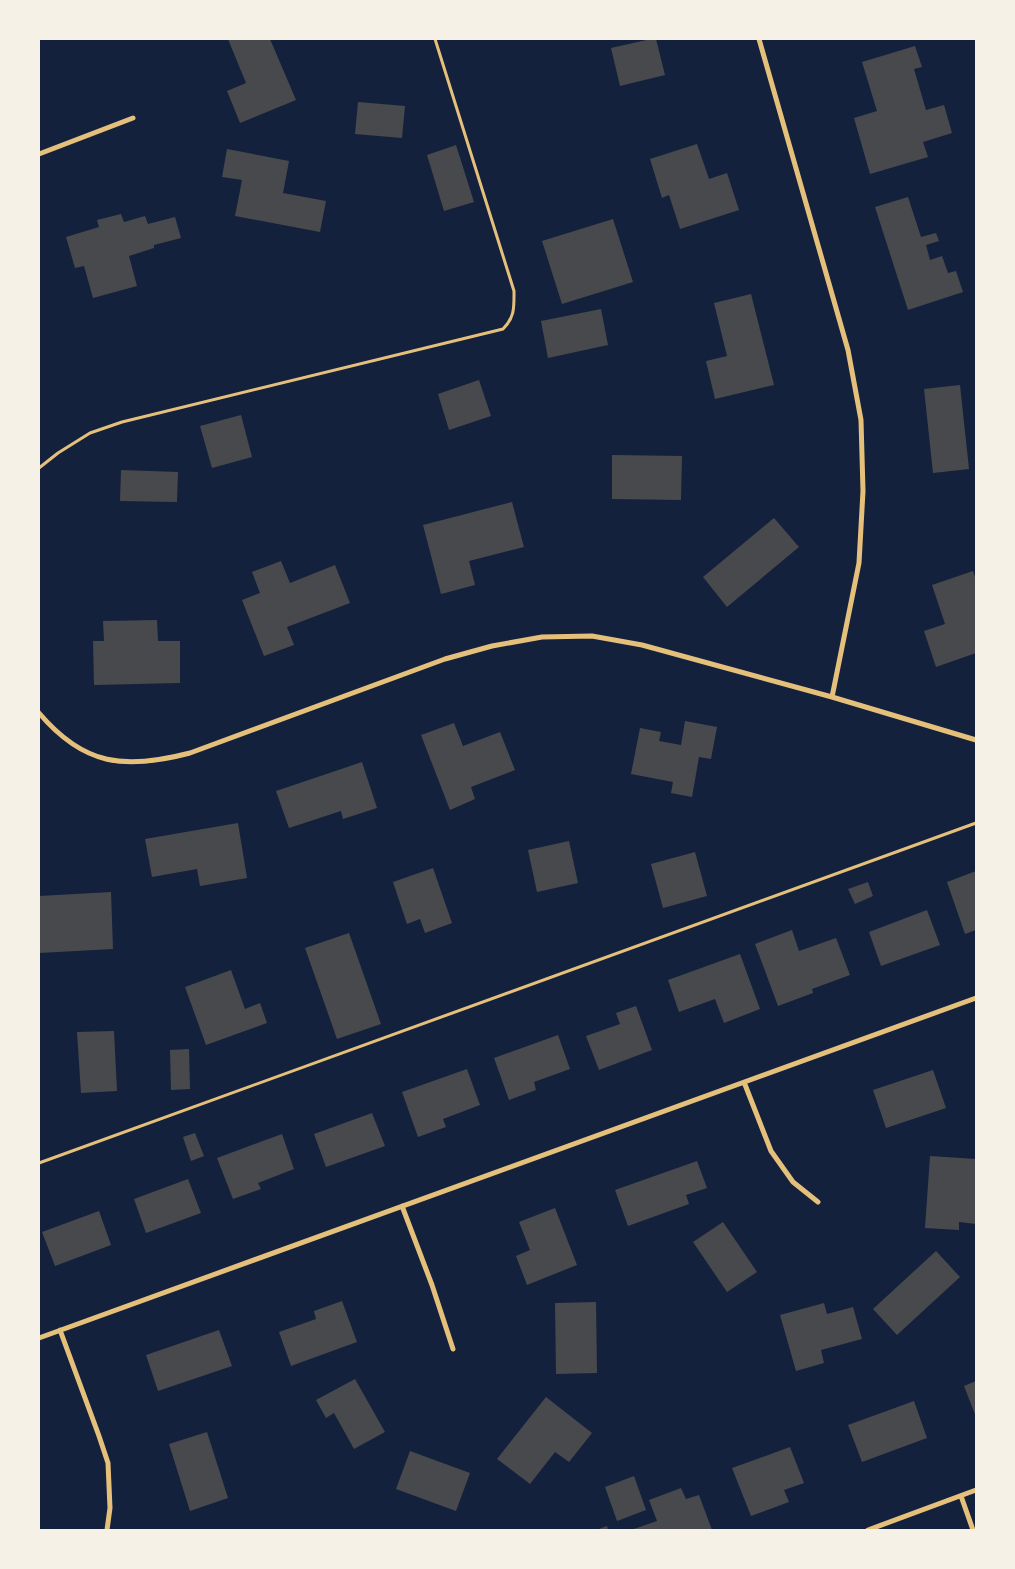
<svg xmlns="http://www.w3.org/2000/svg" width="1015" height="1569" font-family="Overpass,sans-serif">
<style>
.building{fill:#48494c}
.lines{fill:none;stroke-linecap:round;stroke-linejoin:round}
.path{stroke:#e5c07b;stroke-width:3}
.minor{stroke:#e5c07b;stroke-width:5}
</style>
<rect width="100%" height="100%" fill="#14213d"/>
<path class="building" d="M228,39H270L296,100L240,123L227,91L246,83Z
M651,39H656L665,75L620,86L611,48Z
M915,46L922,67L914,69L926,110L944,105L952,133L923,142L928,157L870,174L854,118L877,111L862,62Z
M358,102L405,106L402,138L355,134Z
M697,144L709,179L727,173L739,210L680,229L669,195L662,198L650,159Z
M456,145L474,202L444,211L427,155Z
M227,149L289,161L283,193L326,201L320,232L235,216L242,180L222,177Z
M908,197L921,237L936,233L939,241L926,245L930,260L942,256L948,273L956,271L963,292L908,310L875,207Z
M121,214L124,222L145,216L148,224L175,217L181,238L154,245V248L129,256L137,286L93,298L84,266L75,268L66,237L99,227L97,220Z
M613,219L633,282L562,304L542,241Z
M751,294L774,385L715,399L706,361L727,356L714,303Z
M601,309L608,345L548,358L541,321Z
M479,380L491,416L449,430L438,394Z
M960,385L969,469L933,473L924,389Z
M241,415L252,457L212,468L200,426Z
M612,455L682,456L681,500L612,499Z
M121,470L178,472L177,502L120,501Z
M512,502L524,547L469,561L475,585L441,594L423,525Z
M774,518L799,547L727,607L703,577Z
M281,561L290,583L335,565L350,603L287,627L294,645L264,656L242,600L260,593L252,572Z
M973,571L976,580V653L936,667L924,631L945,624L932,585Z
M157,620L158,641H180V683L94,685L93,641H104L103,621Z
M685,721L717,727L711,759L699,757L692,797L671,793L673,782L631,774L640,728L661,732L659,741L681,745Z
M454,723L463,746L500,732L515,770L471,787L475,799L450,810L421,735Z
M362,762L377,808L343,819L341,811L289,828L276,791Z
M238,823L247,878L200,886L197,869L152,877L145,839Z
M569,841L578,883L537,892L528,850Z
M695,852L707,896L663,908L651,864Z
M433,868L452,923L425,933L420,919L407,924L393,882Z
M976,871V930L965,934L947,882Z
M868,882L873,896L855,904L848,889Z
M111,892L113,949L39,953V896Z
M927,910L940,945L881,966L869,932Z
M792,930L799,951L836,938L850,975L812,989L813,993L778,1006L755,944Z
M349,933L381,1024L337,1039L305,948Z
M740,954L760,1009L724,1023L715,999L679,1012L668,980Z
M231,970L245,1009L260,1003L267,1023L206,1045L185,987Z
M636,1006L652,1050L599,1070L586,1036L620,1024L616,1013Z
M114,1031L117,1091L81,1093L77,1032Z
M558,1035L570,1069L534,1082L536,1090L509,1100L494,1058Z
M189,1049L190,1089L171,1090L170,1050Z
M467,1069L480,1105L443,1119L446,1127L418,1137L402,1092Z
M933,1070L946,1108L886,1128L873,1090Z
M372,1113L385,1146L326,1167L314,1134Z
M195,1133L204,1156L191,1161L183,1137Z
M282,1134L294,1169L258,1183L261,1189L233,1199L217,1158Z
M930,1156L976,1159V1224L959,1222V1230L925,1228Z
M697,1161L707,1188L686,1195L689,1204L628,1226L615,1190Z
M188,1179L201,1213L146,1233L134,1199Z
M555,1208L577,1265L527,1285L516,1256L530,1250L519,1222Z
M99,1211L111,1245L55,1266L42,1232Z
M723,1222L757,1272L727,1292L693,1242Z
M936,1251L960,1277L897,1335L873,1309Z
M342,1301L357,1342L291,1366L279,1332L316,1319L314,1311Z
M596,1302L597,1373L556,1374L555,1303Z
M824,1303L827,1314L853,1307L862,1339L821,1350L824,1363L796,1371L780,1315Z
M219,1330L232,1366L158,1391L146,1355Z
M355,1379L385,1432L354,1449L334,1413L326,1418L316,1400Z
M976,1381V1417L964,1386Z
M546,1397L592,1433L569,1462L555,1452L530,1484L497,1459Z
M914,1401L927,1438L862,1462L848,1425Z
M207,1432L228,1498L190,1511L169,1444Z
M790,1447L804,1483L784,1490L789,1502L751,1516L732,1468Z
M410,1451L470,1473L456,1511L396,1489Z
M634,1476L646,1510L617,1521L605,1487Z
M681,1488L686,1499L699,1495L712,1530H631L657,1521L649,1500Z
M607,1526L608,1530H596Z"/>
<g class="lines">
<path class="path" d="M39,468L58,453L90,433L122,422L503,329C515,317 514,307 514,291L435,39
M39,1163L976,823"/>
<path class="minor" d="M759,39L848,350L861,420L863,491L859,563L832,697
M39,154L133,118
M39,713C84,766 125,770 190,753L445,659L492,646L542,637L592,636L642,645L832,697L976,740
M744,1082L771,1151L793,1182L818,1202
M402,1206L432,1285L453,1349
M60,1330L99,1436L108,1463L110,1508L107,1530
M39,1338L976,998
M961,1496L973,1530
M868,1530L976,1490"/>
</g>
<rect width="1015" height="1569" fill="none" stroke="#f6f1e7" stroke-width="80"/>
</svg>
